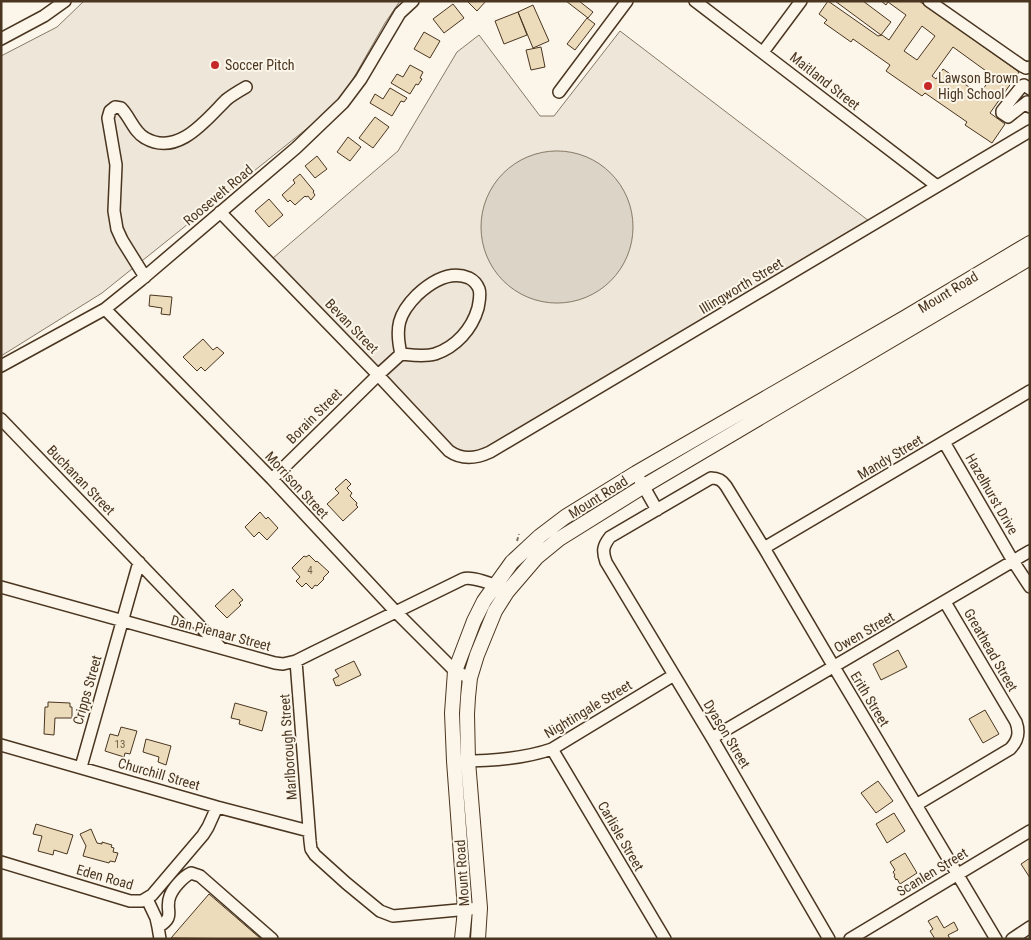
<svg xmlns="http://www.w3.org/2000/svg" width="1031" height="940" font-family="'Roboto Condensed',sans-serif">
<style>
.green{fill:#ede6d9;stroke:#887966}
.water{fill:#dcd4c6;stroke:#887966}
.building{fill:#ecdcbc;stroke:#4a3520;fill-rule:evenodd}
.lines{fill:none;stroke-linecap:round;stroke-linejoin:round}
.minor-casing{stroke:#4a3520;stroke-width:14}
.major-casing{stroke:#4a3520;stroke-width:16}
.path{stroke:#7f6f5c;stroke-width:2;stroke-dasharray:4 2.5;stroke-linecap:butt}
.minor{stroke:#fbf6e9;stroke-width:11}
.major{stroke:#fbf6e9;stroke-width:14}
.poi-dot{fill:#c62828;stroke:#fbf6e9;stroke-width:2}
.labels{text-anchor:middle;stroke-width:4;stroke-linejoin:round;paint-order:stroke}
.number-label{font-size:11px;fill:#725f47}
.poi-label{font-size:14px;fill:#4a3520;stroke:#fbf6e9;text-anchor:start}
.street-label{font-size:14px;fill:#4a3520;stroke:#fbf6e9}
</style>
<rect width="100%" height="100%" fill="#fbf6e9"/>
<path class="green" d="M84,1H400L385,23L349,86L330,110L102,293L1,356V56L57,27Z
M620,31L869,221L483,450L467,453L455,449L273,258L398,151L457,52L479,35L540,116H554Z"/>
<path class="water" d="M481 227a76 76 0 1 1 152 0a76 76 0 1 1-152 0Z"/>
<path class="building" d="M467,1H486L477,11Z
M566,1H579L593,12L588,18Z
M828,1L878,36L882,35L889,40L906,15L888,2L886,5L881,1H919L1019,72L990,113L1005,124L992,143L965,125L967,122L925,93L922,96L886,71L890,65L853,39L851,42L824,23L827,20L819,14ZM922,26L935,36L917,60L904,51ZM953,47L993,76L979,94L943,69L936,79L932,76Z
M835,1H863L891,22L881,35Z
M453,4L464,18L444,33L433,19Z
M533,5L549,41L533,48L518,12Z
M518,12L527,35L504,44L495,21Z
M587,18L595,24L575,50L567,44Z
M424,32L440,41L430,58L414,49Z
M541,47L545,67L531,70L526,50Z
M410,65L423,72L420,78L422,79L418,85L416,84L410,94L391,83L397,74L403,77Z
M390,88L407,98L404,102L401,101L392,116L370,103L375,94L383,99Z
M375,117L389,127L373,148L359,138Z
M348,137L361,147L350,161L337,152Z
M317,156L327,169L315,178L305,166Z
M300,174L314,191L313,192L315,195L311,200L308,196L306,197L305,196L295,205L290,200L288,202L282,195L295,183L293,180Z
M269,199L283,215L269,227L255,211Z
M150,295L172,297L170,315L161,314L162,308L149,306Z
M203,339L213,350L217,347L224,353L205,371L201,367L197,371L183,357Z
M346,479L351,484L347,488L352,493L350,496L357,503L356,505L358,507L343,521L327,504L339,493L335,489Z
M260,512L266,519L268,517L278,528L267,540L259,532L254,537L245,527Z
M309,555L316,562L317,561L329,572L323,578L324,579L317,586L315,585L312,589L306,583L302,587L296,581L300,577L292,568L304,556L306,557Z
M233,589L243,600L239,603L241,605L227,618L215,606Z
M898,650L907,667L881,680L873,664Z
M354,661L361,675L338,686V685L336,686L333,679L339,676L335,670Z
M48,702L70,703V707H72V718H55L54,735L44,734L45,707H48Z
M235,703L267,712L262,731L239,724L240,720L231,718Z
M985,710L999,734L983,743L969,719Z
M121,727L137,731L130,754L125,753L124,757L105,751L110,734L118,736Z
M146,739L171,746L166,765L158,762L159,757L143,752Z
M878,781L893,801L876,813L861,793Z
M894,813L905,831L887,843L876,824Z
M36,824L73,835L67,854L54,850L53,855L38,851L42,836L33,834Z
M91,829L97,843L102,844V842L112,845L111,847L114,848L113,852L118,853L115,862L110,861L109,863L83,856L86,846L80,834Z
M905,853L917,873L900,884L897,879L896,880L894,876L895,875L893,872L895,870L890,862Z
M1030,858V878L1021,864Z
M209,894L261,939L171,938Z
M937,916L944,928L954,922L958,930L948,935L950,939H935L930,931L933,929L928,921Z"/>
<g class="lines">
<g class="minor-casing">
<path id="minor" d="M695,1L937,186
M929,1L1022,66L1026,68L1030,67
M1,39L44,16L65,1
M763,52L801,1
M1030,89L1024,85L1022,86L1002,111V113L1008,117L1027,102L1030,107
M559,92L627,1
M220,212L378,375L449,451C462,460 475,459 490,452L1030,131
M145,277L122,240L117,229L114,211L116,165L108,118L110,111L115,107L121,108C130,117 134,132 145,138C178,157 206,120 226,100C232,95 239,91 246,87
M105,309L272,479L395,611L455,671L470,678
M1,366L105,309L141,280L296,148L343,103L361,79L400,13L413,1
M1,419L221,648
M944,442L1013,561L1030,587
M636,473L657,510
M272,479L378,375L401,354C412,355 424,357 435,354C456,347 472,329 478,308C479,302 481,295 479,289C477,284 473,280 469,278C450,270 431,282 417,295C398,314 395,328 401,354
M764,548L1030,391
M1,587L275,663L283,664L296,661L312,653L463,579C471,576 494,584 502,589
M296,661L310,841L311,849L315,855L346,883L380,911L393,916L480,908
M712,738L1030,551
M1,745L217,807L309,831
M552,749L665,939
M460,761C491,761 523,759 552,749L674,675
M81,767L139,562
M916,805L1010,749C1018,741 1020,733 1016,722L945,602
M1,862L130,901H142L152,895L203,835L208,827L217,807
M147,899L156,918L158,927
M160,939L158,927C177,916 164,911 170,896C173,888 183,877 191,873L200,876L272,939
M829,939L712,738L606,562C602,551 603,546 610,537L711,478C718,478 722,480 726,486L764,548L834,667L996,939
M850,939L1030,831
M1012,939L1030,927"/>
</g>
<g class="major-casing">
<path id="major" d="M462,939L465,910L454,761L452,713L455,671L474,621L484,601L512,562L540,536L565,517L636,473L906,317L1030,243
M478,939L480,908L468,761L467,714L468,697L470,678L477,655L495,611L507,592L537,557L559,539L644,486L1030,258"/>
</g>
<path class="path" d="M517,541L519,534"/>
<use href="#minor" class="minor"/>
<use href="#major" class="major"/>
</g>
<g class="poi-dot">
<circle cx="215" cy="65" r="5"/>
<circle cx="928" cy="86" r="5"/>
</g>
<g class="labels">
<g class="number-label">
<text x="310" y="574">4</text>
<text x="120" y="748">13</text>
</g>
<g class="poi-label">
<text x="225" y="70">Soccer Pitch</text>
<text x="938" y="83">Lawson Brown<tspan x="938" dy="16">High School</tspan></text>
</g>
<g class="street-label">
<text transform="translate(825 81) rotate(38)" y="5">Maitland Street</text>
<text transform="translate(218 195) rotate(-40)" y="5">Roosevelt Road</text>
<text transform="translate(741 286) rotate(-31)" y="5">Illingworth Street</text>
<text transform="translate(948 292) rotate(-31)" y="5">Mount Road</text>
<text transform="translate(352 326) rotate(46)" y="5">Bevan Street</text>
<text transform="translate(314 416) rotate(-45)" y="5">Borain Street</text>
<text transform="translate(890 457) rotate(-31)" y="5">Mandy Street</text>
<text transform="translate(81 480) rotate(46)" y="5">Buchanan Street</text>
<text transform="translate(297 485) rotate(47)" y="5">Morrison Street</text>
<text transform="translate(992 494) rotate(60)" y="5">Hazelhurst Drive</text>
<text transform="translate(598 497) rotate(-32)" y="5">Mount Road</text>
<text transform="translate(864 632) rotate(-30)" y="5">Owen Street</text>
<text transform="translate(221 633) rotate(15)" y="5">Dan Pienaar Street</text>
<text transform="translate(991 650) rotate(60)" y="5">Greathead Street</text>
<text transform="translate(87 690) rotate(-74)" y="5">Cripps Street</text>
<text transform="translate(870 699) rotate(59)" y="5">Erith Street</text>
<text transform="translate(588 709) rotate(-31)" y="5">Nightingale Street</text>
<text transform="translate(727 734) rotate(59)" y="5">Dyason Street</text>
<text transform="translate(288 747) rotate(-94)" y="5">Marlborough Street</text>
<text transform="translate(159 774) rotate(16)" y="5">Churchill Street</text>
<text transform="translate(621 836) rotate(60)" y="5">Carlisle Street</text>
<text transform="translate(932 872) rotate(-31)" y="5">Scanlen Street</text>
<text transform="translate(462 873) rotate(-94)" y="5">Mount Road</text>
<text transform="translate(105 877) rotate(16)" y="5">Eden Road</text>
</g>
</g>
<rect width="1031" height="940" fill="none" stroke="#4a3520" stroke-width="5"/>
</svg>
